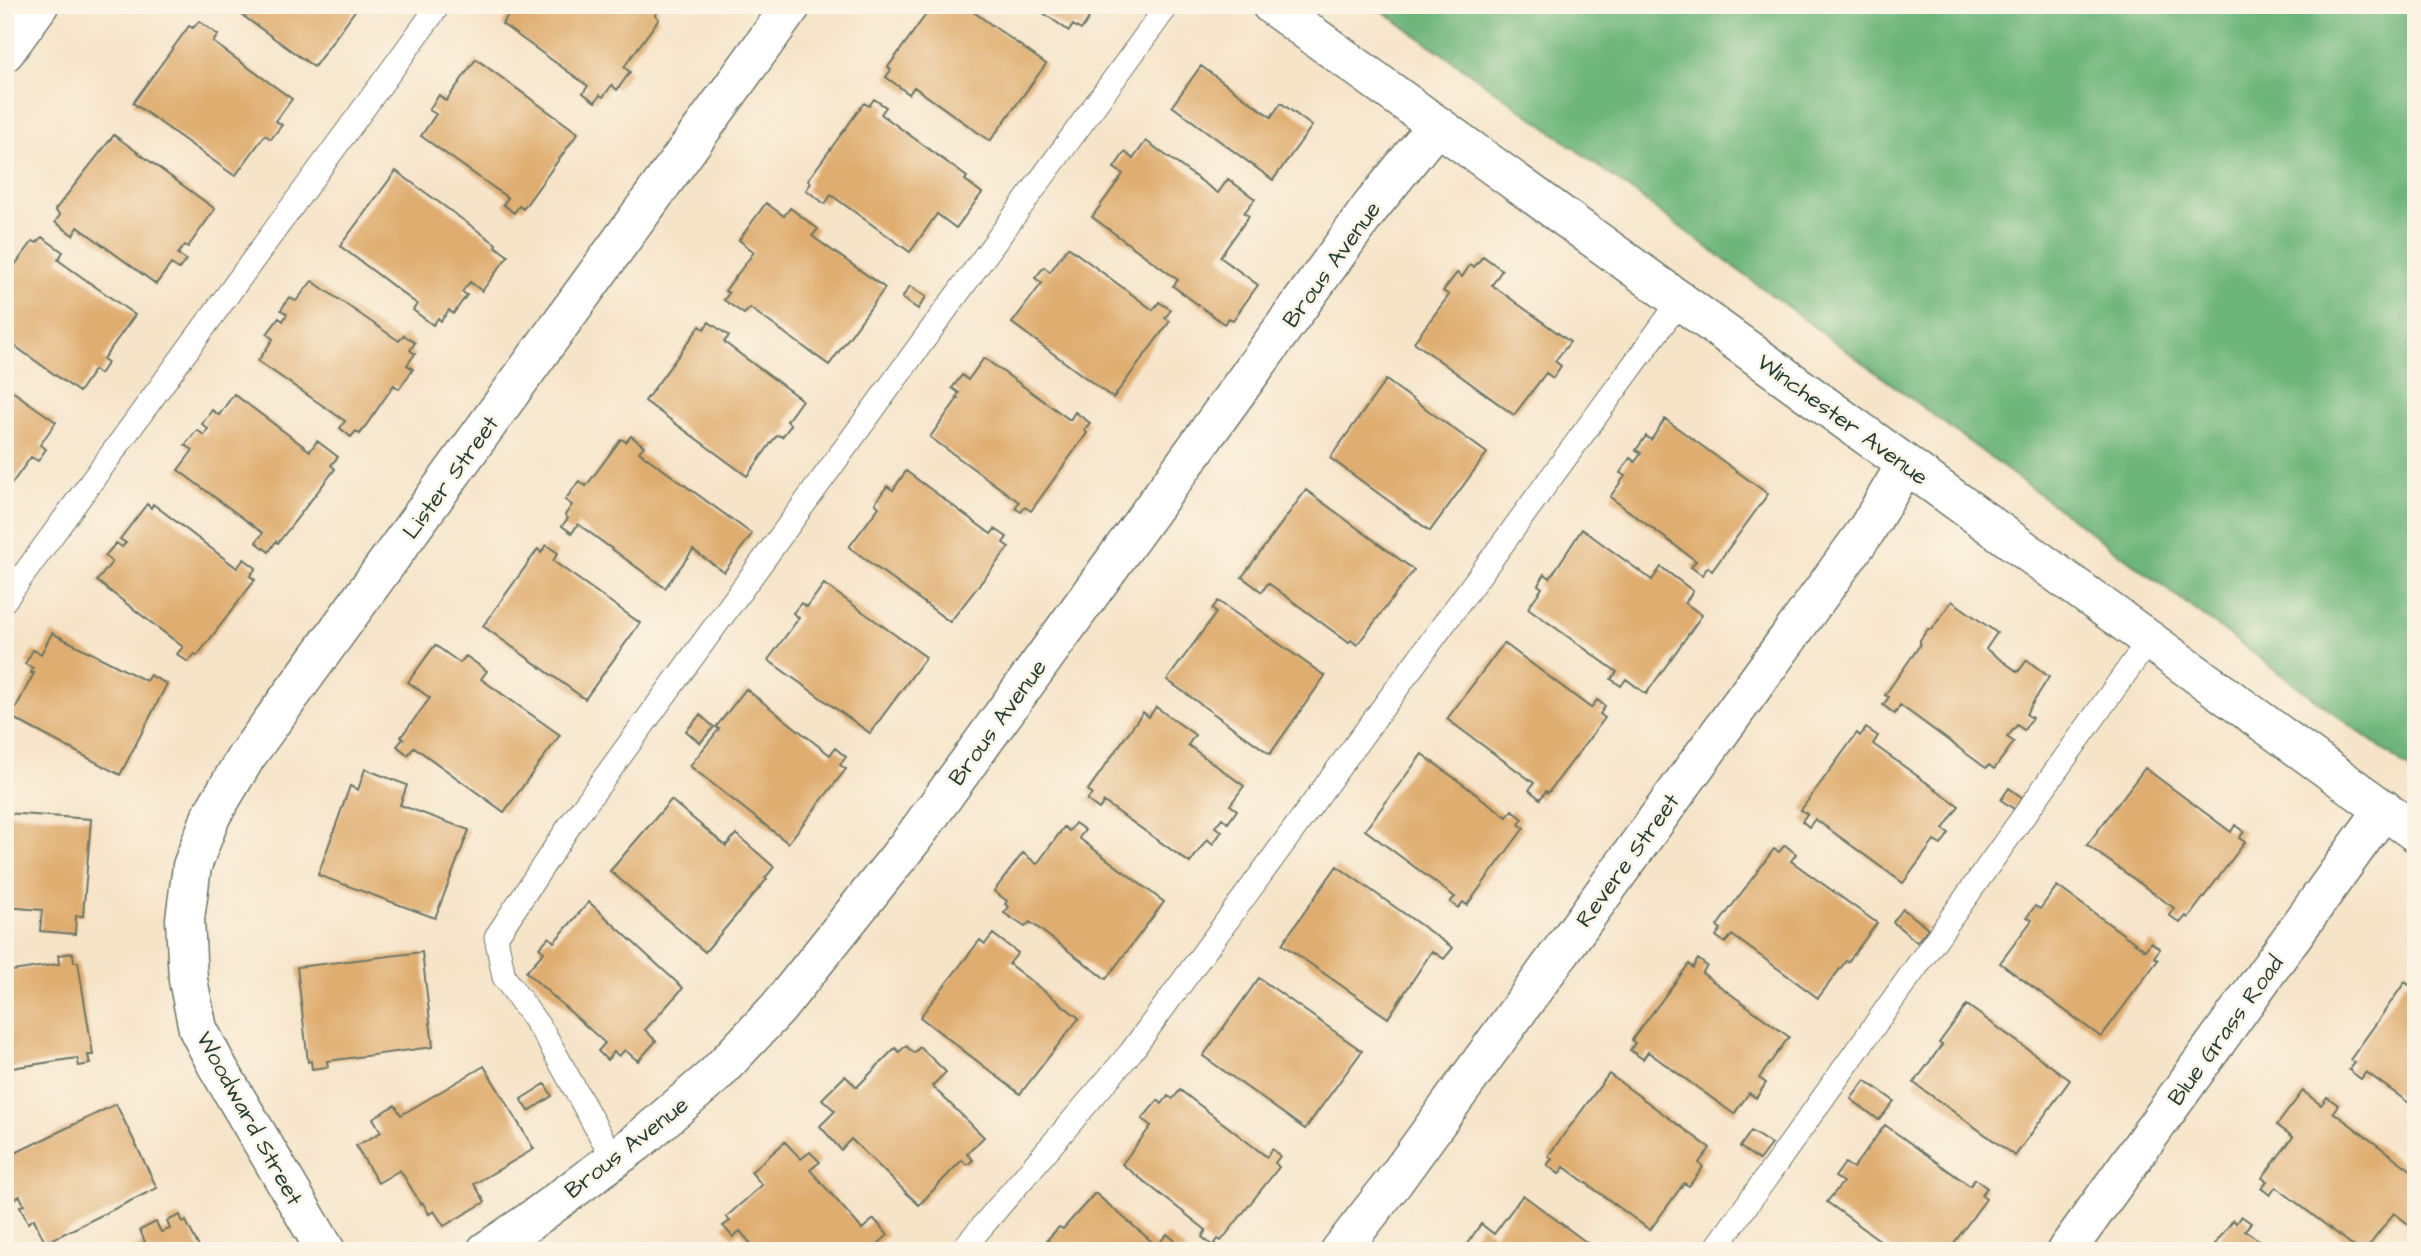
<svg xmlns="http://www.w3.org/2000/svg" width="2421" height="1256" font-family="'Architects Daughter',sans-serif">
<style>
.forest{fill:#6db57a;stroke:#467957;stroke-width:2}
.building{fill:#dfad70}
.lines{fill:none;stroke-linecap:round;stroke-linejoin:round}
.lane-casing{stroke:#6a7768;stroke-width:25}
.street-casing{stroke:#6a7768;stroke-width:41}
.lane{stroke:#fff;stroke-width:23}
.street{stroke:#fff;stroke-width:38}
.labels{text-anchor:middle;stroke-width:5;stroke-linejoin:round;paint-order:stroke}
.street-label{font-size:23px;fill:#1f3d34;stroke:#fcf5e5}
</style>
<rect width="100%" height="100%" fill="#fcf5e5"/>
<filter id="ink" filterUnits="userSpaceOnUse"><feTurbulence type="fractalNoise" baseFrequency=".0143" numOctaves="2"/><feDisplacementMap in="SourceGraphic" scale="14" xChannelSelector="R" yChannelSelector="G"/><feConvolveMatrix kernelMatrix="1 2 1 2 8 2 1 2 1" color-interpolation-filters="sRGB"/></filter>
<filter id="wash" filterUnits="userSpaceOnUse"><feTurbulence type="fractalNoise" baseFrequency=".00686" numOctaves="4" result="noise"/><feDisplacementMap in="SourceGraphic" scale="28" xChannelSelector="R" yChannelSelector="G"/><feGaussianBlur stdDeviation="1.57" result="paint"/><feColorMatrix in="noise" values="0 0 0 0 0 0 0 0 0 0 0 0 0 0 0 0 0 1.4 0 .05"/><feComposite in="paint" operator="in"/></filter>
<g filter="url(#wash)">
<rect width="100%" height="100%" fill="#f6e4c9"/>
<path class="forest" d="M1374,5H2416V774L1543,125Z"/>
<g id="blocks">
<path class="building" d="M228,5H359L314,67Z
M516,5H653L659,10L655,15L659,19L624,67L630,72L617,90L612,85L603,97L600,95L595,102L583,93L588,86L502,24Z
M933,5H964L1046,64L990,141L914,87L909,94L886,77L891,70L888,67Z
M1032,5H1089L1083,14L1089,18L1081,30L1073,25L1069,31Z
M199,21L218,35L213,42L292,99L276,121L282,125L271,139L265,135L235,176L133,103L189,26L193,28Z
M476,59L578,133L523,209L519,206L514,213L503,204L508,198L421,136L436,114L429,110L439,95L446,101Z
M1201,66L1271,117L1281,103L1312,126L1273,180L1172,106Z
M874,99L886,107L881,114L967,177L965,180L982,193L956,228L937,214L910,252L831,195L825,204L806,190L811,183L808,180L864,103L869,106Z
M114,135L215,209L188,247L185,245L178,254L186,260L179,269L171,264L156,284L78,227L73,235L55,222L60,215L55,210Z
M1146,141L1218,193L1228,179L1255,199L1244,213L1249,216L1220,257L1258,285L1233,320L1229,318L1224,324L1173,286L1178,280L1092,217L1123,174L1114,168L1125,152L1133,159Z
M396,171L496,244L495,246L508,256L482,291L470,282L462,292L467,295L453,314L449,310L441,321L438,318L433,325L413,310L417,304L340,246Z
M766,203L784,216L790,208L818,229L812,236L885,288L829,365L750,308L744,314L724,300L729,293L725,291L754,252L739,240Z
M42,237L63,252L58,260L135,315L103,359L108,362L100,374L94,370L79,392L5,339V278L33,241L37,243Z
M1068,247L1153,310L1159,302L1171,310L1165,318L1170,321L1113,398L1012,323L1042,283L1035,278L1044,267L1050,272Z
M1483,256L1502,270L1492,285L1570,342L1555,361L1561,366L1553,378L1546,373L1514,415L1414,342L1449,295L1443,291L1457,273L1462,277L1470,265L1474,267Z
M312,281L399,341L404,335L415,343L410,350L415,354L407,365L413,369L399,389L394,385L360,434L356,431L351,437L340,428L345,421L258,361L273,339L267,334L279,318L283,321L287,314L281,310L289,297L296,301Z
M910,286L926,297L918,309L902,298Z
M709,322L729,336L724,342L802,400L787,421L791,425L782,437L778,435L774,439L747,476L645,401L700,326L704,329Z
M984,358L1070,420L1075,412L1090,423L1084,430L1087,433L1031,511L1025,507L1021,512L1015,508L1019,502L930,437L958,398L956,397L959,393L952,388L962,375L968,380Z
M1386,380L1487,453L1430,531L1330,458Z
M5,386L56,422L40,445L46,449L38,461L31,457L5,493Z
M234,394L310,451L317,441L338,457L331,465L335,469L278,543L276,541L269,552L256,542L263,533L178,470L193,450L185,445L197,430L204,435L208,429L202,424L212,410L219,415Z
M1665,419L1768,494L1712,571L1708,567L1702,575L1691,567L1696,561L1610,497L1625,476L1620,473L1630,458L1635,462L1641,453L1636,450L1646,436L1651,440Z
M631,436L644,446L639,452L752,534L724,572L693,550L665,588L578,524L572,533L562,526L568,518L565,515L572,505L565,500L579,481L586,486L621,439L626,442Z
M906,471L991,534L995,529L1007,537L1003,543L1009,547L950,622L849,547L879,507L875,503L887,486L893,490Z
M1306,490L1414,570L1357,645L1351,640L1349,643L1268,583L1262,592L1242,577Z
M147,504L151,508L153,504L237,568L244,559L256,568L250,576L255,580L197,656L195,654L188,662L177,654L183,647L97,581L112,562L105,556L116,543L122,547L126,543L120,539Z
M1582,529L1652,580L1661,567L1693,591L1685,603L1702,615L1646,694L1626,679L1621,686L1611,679L1617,672L1528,608L1542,588L1538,585L1545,574L1550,578Z
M546,545L558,553L553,561L640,623L585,699L483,626L538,549L541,553Z
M824,584L926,657L870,733L768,660L799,618L793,613L801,603L807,607Z
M1218,601L1325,676L1270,754L1167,680L1216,613L1212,609Z
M1952,601L1997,633L1986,649L2018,672L2027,660L2049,677L2026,714L2032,718L2024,730L2017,725L2007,737L2014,742L1994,769L1989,765L1986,768L1900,705L1895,714L1883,705L1889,697L1885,695L1920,645V640L1928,629H1932Z
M52,633L146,681L150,675L167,684L120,775L11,717L34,673H31L33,668L25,664L33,650L41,654Z
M1504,643L1591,708L1597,700L1605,706L1600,714L1605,718L1548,793L1546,791L1540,799L1529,790L1534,783L1447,719Z
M435,645L460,663L466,656L487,671L481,679L560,735L504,812L414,747L408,755L397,746L403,739L401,737L430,698L408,682Z
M746,689L830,755L835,748L846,757L840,765L846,769L788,843L690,766L719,729L716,727Z
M1156,707L1195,735L1188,745L1244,786L1230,805L1237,810L1228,823L1222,818L1215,827L1222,831L1213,844L1207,839L1190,863L1104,802L1099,809L1087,800L1092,794L1088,790L1143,712L1149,717Z
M700,715L714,727L700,743L686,731Z
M1866,728L1878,736L1873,744L1959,806L1943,829L1949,833L1941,845L1934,841L1903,883L1815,819L1809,827L1802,821L1807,814L1801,810L1857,733L1860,736Z
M1422,754L1507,817L1512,810L1523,819L1519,824L1524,828L1467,905L1463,902L1458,908L1450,902L1455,897L1365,830Z
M2145,768L2231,832L2235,825L2244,832L2239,838L2245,842L2188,918L2186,916L2180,923L2169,915L2174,908L2087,845Z
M365,769L407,785L400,805L469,830L435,918L318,875L350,786L358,790Z
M2009,788L2024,799L2017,811L2001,800Z
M671,800L726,846L736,834L774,867L765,878L767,879L705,952L610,871Z
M5,813L91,819L83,916H76L75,934L40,931L42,910L5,907Z
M1075,823L1085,830L1079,838L1164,902L1106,979L1030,922L1025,927L1004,913L1009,907L1005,904L1007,901L994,891L1023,853L1037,864L1064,827L1069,831Z
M1785,845L1796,854L1791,861L1877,923L1848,962L1846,961L1818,998L1732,935L1725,943L1716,936L1721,929L1717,926L1774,849L1779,852Z
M1337,866L1453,948L1444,959L1432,951L1388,1018L1282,944Z
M2057,886L2145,950L2151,942L2160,949L2154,957L2158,960L2101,1037L2000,963L2032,920L2027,917L2035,906L2040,909Z
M589,902L683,988L645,1030L656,1041L638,1061L625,1050L619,1056L614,1052L607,1060L598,1051L605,1043L526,972L544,952L539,948L549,937L554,942Z
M1903,909L1928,928L1917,942L1893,922Z
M993,934L1018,953L1009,964L1079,1018L1020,1094L920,1017L980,940L985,944Z
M422,952L433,1047L327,1061L328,1067L312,1069L311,1061L308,1062L297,967Z
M73,953L74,962H78L93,1055H88L90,1064L79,1066L77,1058L5,1069V972L59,964L58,955Z
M1698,959L1707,966L1702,973L1789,1037L1759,1078L1766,1083L1756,1098L1749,1093L1734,1114L1648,1052L1643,1059L1630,1050L1635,1043L1632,1040L1689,964L1693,968Z
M2416,975V1108L2366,1072L2361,1079L2349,1070L2355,1063L2350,1060L2377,1022L2405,982L2409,985Z
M1259,978L1362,1051L1305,1129L1203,1056Z
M1967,1005L2070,1080L2015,1156L1914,1083L1942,1045L1939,1043Z
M906,1046L914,1053L920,1047L946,1072L932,1086L984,1137L967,1154L973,1160L967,1165L962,1160L919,1205L851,1139L841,1150L820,1126L835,1111L822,1099L845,1076L857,1087L895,1048L899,1052Z
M484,1066L534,1149L474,1184L485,1202L444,1226L434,1211L429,1214L423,1203L421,1204L400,1170L378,1183L356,1146L381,1132L373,1118L395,1105L401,1115Z
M1609,1074L1710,1148L1699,1163L1703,1167L1689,1186L1684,1183L1650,1230L1564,1167L1559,1174L1547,1165L1552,1159L1548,1156Z
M1865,1080L1894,1101L1879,1120L1851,1099Z
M545,1084L552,1096L529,1111L521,1099Z
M1180,1090L1267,1157L1272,1149L1280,1156L1275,1163L1279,1167L1221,1241L1218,1239L1213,1246L1202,1237L1206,1230L1122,1164L1151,1126L1142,1119L1158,1100L1162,1104L1168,1096L1173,1099Z
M2303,1091L2321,1105L2327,1097L2338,1105L2333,1112L2416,1174V1230L2394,1213L2365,1251H2360L2276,1187L2270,1195L2261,1188L2267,1181L2262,1178L2293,1137L2277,1125Z
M116,1104L157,1188L45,1243L34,1219L28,1223L20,1206L24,1205L20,1196L14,1199L7,1187L12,1184L5,1169V1158Z
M1885,1125L1970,1186L1975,1179L1987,1188L1981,1195L1986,1199L1948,1251H1895L1827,1202L1843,1182L1835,1177L1845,1163L1853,1168Z
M1751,1131L1771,1144L1759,1160L1740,1147Z
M785,1142L801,1159L810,1152L820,1162L810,1170L862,1229L874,1219L888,1235L877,1245L881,1249L879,1251H757L740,1231L733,1237L723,1226L730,1221L726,1217L762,1185L751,1172Z
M1095,1193L1157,1246L1167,1234L1187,1251H1046L1052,1244L1047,1240L1059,1227L1063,1229Z
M1523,1195L1598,1251H1462L1481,1224L1494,1234Z
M180,1215L183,1223L186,1221L201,1251H127L145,1242L140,1230L156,1222L161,1232L170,1229L167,1221Z
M2241,1216L2251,1223L2245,1230L2273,1251H2210L2233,1220L2236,1223Z"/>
</g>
</g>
<g filter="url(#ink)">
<use href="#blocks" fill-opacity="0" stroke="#6a7768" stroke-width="2"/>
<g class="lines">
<g class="lane-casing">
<path id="lane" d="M5,600L439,5
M614,1160L545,1035L504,977L496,937L570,825L1168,5
M961,1251L1131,1052L1680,301
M1714,1251L2149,640"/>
</g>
<g class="street-casing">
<path id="street" d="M1271,5L2416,833
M5,52L39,5
M326,1251L216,1064L198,1029L188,980L185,919L192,866L211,816L246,757L792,5
M486,1251L526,1224L636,1143L715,1075L778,1008L912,840L1370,208L1437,125
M1340,1251L1393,1183L1866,531L1906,464
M2066,1251L2384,809"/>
</g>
<use href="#lane" class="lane"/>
<use href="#street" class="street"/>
</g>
</g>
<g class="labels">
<g class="street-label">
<text transform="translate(1331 264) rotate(-54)" y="8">Brous Avenue</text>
<text transform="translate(1843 419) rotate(36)" y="8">Winchester Avenue</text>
<text transform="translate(450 477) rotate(-54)" y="8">Lister Street</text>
<text transform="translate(997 722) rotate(-54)" y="8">Brous Avenue</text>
<text transform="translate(1627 860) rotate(-54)" y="8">Revere Street</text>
<text transform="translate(2225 1030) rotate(-54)" y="8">Blue Grass Road</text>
<text transform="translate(250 1118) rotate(61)" y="8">Woodward Street</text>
<text transform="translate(626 1147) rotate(-38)" y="8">Brous Avenue</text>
</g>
</g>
<rect width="2421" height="1256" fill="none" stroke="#fcf5e5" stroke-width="28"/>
</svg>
